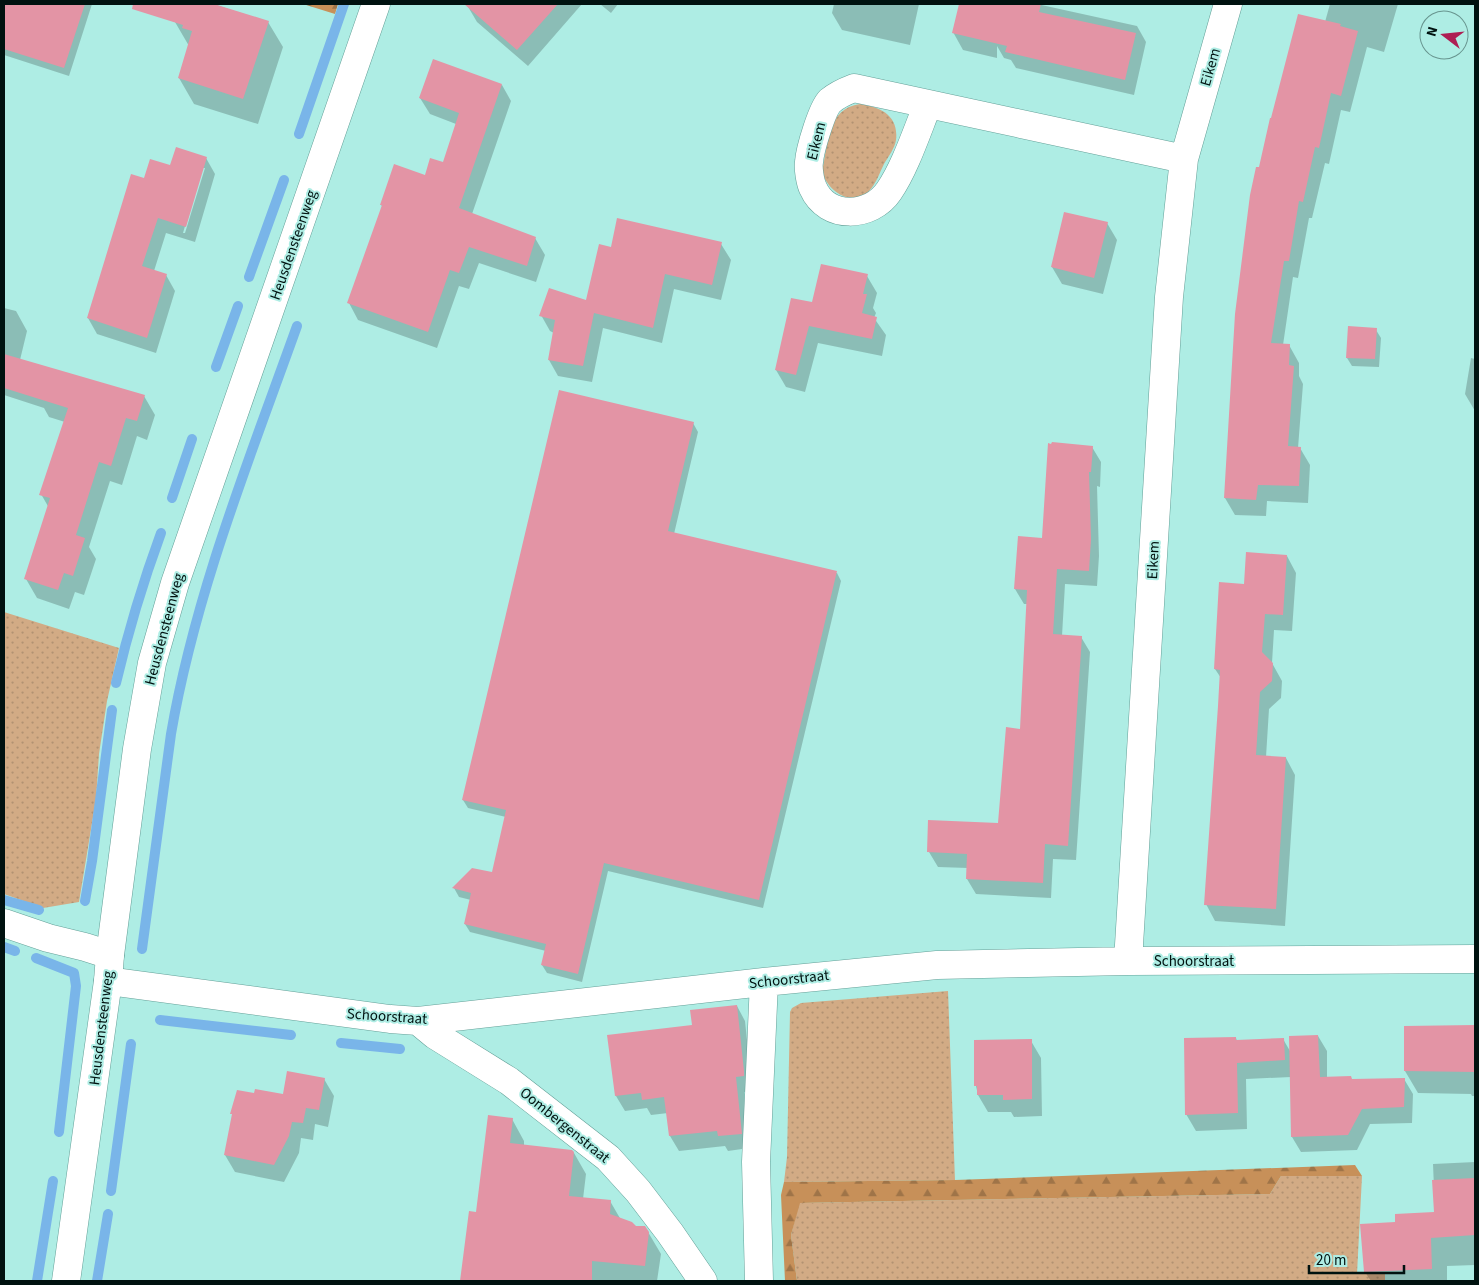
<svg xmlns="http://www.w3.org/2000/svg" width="1479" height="1285" font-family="'Source Sans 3',sans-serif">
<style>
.grass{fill:url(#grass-dots)}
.forest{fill:url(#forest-firs)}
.shadow{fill:#0003;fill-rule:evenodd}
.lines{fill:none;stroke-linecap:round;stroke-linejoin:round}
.stream{stroke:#79b5e9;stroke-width:10}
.building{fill:#e394a5}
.minor-casing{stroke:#64a098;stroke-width:29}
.tertiary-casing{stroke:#64a098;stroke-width:29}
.minor{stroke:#fff;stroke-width:28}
.tertiary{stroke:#fff;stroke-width:28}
.labels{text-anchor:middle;stroke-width:4;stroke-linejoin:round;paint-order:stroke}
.street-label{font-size:15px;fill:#001210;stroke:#aeede4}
</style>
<defs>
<pattern id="grass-dots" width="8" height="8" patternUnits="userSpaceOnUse" patternTransform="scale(1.25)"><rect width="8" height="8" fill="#d2ab85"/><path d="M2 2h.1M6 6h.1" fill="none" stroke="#b29272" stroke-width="1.8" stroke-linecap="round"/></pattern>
<pattern id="forest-firs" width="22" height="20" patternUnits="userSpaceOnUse" patternTransform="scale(1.25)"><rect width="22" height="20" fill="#c79059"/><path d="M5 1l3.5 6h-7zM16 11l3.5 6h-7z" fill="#9f7448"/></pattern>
</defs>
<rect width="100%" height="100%" fill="#aeede4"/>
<path class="grass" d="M860,104C880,107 899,115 896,140C895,148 888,157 884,164C880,172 876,184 869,191C851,208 828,191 822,172C828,145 827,108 860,104Z
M4,612L119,648L107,701L99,754L96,799L79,902L43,908L4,894Z
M948,991L955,1180L784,1182L787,1157L790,1012L792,1008L801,1003Z
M1281,1176H1362L1357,1274L1385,1273V1281H797L791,1235L799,1203L1270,1194Z"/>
<path class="forest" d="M303,4H338L335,14Z
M1355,1165L1362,1176H1281L1270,1194L800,1203L791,1235L797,1281H785L781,1195L784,1182L955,1180Z"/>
<path class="shadow" d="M4,4H92L69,76L4,55Z
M180,4H213L268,22L283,47L258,124L194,104L179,78L189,46L175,22Z
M468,4H582L528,66L477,22L467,5Z
M600,4H618L611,13Z
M834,4H919L910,45L842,30L832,13Z
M960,4H994L997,9L998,33L1006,4H1037L1137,26L1146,42L1134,95L1016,68L1011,60L1004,58L997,46V58L963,50L953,32Z
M1330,4H1398L1384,52L1367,47L1350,112L1341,110L1329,164L1325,163L1312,218H1309L1298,278L1293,277L1283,345H1289L1299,363V376L1303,384L1298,448H1300L1310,465L1308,503L1267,501L1266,516L1235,515L1225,498L1260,169L1325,22Z
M502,85L511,101L472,214L535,238L545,255L536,282L479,263L469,289L459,286L437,348L358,320L349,303L383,207L381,205L444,164L456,124L430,114L420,98Z
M206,158L215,174L195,242L166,233L154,271L166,275L175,291L156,353L97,334L88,318L132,176L145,180L171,167ZM202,168H205L185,233H183Z
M1107,223L1117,240L1103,294L1062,284L1052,267Z
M721,244L731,260L721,300L674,289L662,343L603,328L592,382L558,376L549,360L554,333L550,331L541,315L587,302Z
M867,276L877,293L873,308L876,313L874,318L886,335L882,356L818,343L805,392L786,387L776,370L813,304Z
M4,308L16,311L27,331L20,360L144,396L155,415L147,440L137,436L122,485L110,481L89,547L96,559L84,595L75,592L69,609L37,598L26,579L49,508L41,494L65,422L49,417L44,408L4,395Z
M1376,330L1381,338L1379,367L1352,366L1347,358Z
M1471,358L1475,359V411L1465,394Z
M693,423L698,432L674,534L837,573L841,581L763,908L608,871L582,982L547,973L542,965L546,951L470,932L465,924L471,900L459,897L454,888L493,874L506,817L468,808L463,800Z
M1092,447L1101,462L1100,487L1097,486L1099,556L1097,586L1065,584L1062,636L1081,637L1090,652L1076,860L1053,859L1051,898L976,894L967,879L968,868L938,867L929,852L930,821L1000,824L1021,730L1028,604H1024L1015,589Z
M1287,556L1296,573L1292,631L1274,630L1272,663L1282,681L1281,698L1269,709L1266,757L1286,758L1295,775L1285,926L1215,921L1206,904L1221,678L1215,669L1245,586Z
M737,1006L745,1021L752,1087V1091L744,1092L749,1148L728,1151L725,1146L679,1151L670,1136L668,1113L651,1115L647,1108L625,1111L616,1096L608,1036L693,1026Z
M1475,1026V1096H1472L1471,1094L1418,1093L1405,1071V1027Z
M1318,1036L1327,1051V1078L1352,1080L1404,1079L1413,1094L1412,1123L1370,1124L1357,1150L1301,1152L1292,1137L1291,1077L1246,1079L1247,1129L1196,1131L1186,1114L1236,1038L1237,1041L1283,1039L1290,1051Z
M1031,1041L1041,1058L1042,1116L1014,1117L1011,1112H988L978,1095L976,1086Z
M324,1079L334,1096L328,1127L315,1124L313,1140L301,1138L299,1153L284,1182L235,1172L225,1155L233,1116L232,1114L255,1095L284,1096Z
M512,1119L524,1141V1146L574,1153L586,1174L583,1199L610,1201L621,1220L648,1232L661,1254L657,1281H462L470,1212L477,1214Z
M1475,1162V1265L1447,1266V1281H1371L1365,1272L1396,1224L1435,1213L1433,1164Z"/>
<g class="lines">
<path class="stream" d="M299,134L344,4
M249,277L284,180
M216,367L238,306
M172,498L192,439
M116,683C128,632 143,582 161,533
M4,900L39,910
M85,901L92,861L112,710
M4,947L15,951
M142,949L171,734C195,594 249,460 297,326
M36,958L74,973L76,986L59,1132
M160,1020L291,1035
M341,1043L400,1049
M111,1191L131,1044
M37,1281L53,1181
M97,1281L108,1214"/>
</g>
<path class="building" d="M4,4H85L64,68L4,49Z
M133,4H214L269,21L243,99L178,78L192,31L182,28L183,25L132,9Z
M464,4H558L517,50Z
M959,4H1041L1039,12L1136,33L1125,80L1005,52L1007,46L952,33Z
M1298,14L1341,24L1340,26L1358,31L1341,96L1331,93L1319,148L1315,147L1303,202L1299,201L1289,261H1284L1271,343L1290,344L1289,365L1294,366L1288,446L1301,447L1299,486L1258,485L1256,500L1224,498L1235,314L1250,195L1256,167H1259L1270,118H1271Z
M433,59L502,84L459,208L536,237L527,266L469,247L459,273L450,270L428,332L347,303L382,205H380L394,164L425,175L430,158L443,162L459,113L419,98Z
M176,147L207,157L186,227L158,218L142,266L167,274L147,338L87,318L131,174L144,178L150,159L170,165Z
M1064,212L1108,222L1094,278L1051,267Z
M617,218L722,242L712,285L665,274L653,328L594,313L583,366L548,360L555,320L539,316L549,288L586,300L599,244L611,247Z
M821,264L868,274L863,294H867L862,313L877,317L872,339L809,326L796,375L775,370L791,298L812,302Z
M1348,326L1377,328L1375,359L1346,358Z
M4,354L145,395L137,421L126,418L111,466L99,462L76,535L85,538L73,576L64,573L58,590L24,579L50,498L39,495L68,408L4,388Z
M559,390L694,422L668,531L837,571L759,900L604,863L578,974L541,965L546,944L464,924L471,893L452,888L472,868L492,872L506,810L462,800Z
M1052,442L1093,446L1091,472H1089L1091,539L1089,571L1057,569L1053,634L1082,636L1068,846L1045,844L1043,883L966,879L967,854L927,852L928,820L998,823L1006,727L1020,729L1027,590L1014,589L1018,536L1042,538L1048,443L1051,444Z
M1246,552L1287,555L1283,615L1265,614L1262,652L1273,663L1272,681L1260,692L1256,755L1286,757L1276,909L1204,905L1218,706L1220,670L1214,669L1219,582L1244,584Z
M737,1005L744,1071V1076L736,1077L742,1134L718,1136L717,1131L669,1136L664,1097L642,1100L641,1093L615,1096L607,1035L692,1025L690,1010Z
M1475,1025V1072L1404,1071V1026Z
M1318,1035L1320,1077L1351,1076L1352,1079L1405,1078L1404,1107L1362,1109L1348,1135L1291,1137L1289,1036Z
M1236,1037V1040L1284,1038L1285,1060L1237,1063L1238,1113L1185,1115L1184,1038Z
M1032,1039V1099L1003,1100V1095H977V1086H974V1040Z
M287,1071L325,1078L319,1110L306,1108L303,1123L292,1122L289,1136L274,1165L224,1155L232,1114H230L237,1090L254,1093L255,1089L283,1094Z
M488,1115L513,1118L510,1143L572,1150L574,1152L569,1196L611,1200L610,1214L632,1222L636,1226H645L649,1232L645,1266L592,1261V1281H460L469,1211L476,1212Z
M1475,1178V1235L1431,1238L1432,1269L1364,1272L1360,1224L1395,1222V1214L1434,1212L1432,1180Z"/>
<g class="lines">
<g class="minor-casing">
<path id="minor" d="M928,104C917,131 905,168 889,191C871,218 827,220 813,188C810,182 808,168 809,162C810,149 822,109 830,101C837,95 846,91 854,88L1184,159
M4,923L48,938L85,947L110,955
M1128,961L1169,297L1184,159L1228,4
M108,981L390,1019L418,1021L764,982L937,965L1128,961L1475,959
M418,1021L435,1035L509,1081L608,1158L638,1191L670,1233L703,1281
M759,1281L756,1162L764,982"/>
</g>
<g class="tertiary-casing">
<path id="tertiary" d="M66,1281L108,981L110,955L137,749L152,663L175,583L376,4"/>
</g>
<use href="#minor" class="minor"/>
<use href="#tertiary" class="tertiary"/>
</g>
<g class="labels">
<g class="street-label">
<text transform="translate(1210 67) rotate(-74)" y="5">Eikem</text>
<text transform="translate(816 141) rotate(-76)" y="5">Eikem</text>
<text transform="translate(293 245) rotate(-71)" y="5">Heusdensteenweg</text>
<text transform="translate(1153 560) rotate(-87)" y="5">Eikem</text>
<text transform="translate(164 629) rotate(-75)" y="5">Heusdensteenweg</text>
<text x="1194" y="966">Schoorstraat</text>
<text transform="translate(789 979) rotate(-6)" y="5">Schoorstraat</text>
<text transform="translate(387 1016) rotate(4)" y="5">Schoorstraat</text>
<text transform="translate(101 1028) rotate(-83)" y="5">Heusdensteenweg</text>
<text transform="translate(565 1125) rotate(39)" y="5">Oombergenstraat</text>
</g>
</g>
<rect width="1479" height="1285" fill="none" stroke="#001210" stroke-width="10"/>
<g transform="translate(1444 35) rotate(286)"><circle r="24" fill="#aeede4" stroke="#68958f"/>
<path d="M0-4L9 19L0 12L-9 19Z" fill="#ae1e53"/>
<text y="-8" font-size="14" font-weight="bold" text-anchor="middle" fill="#001210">N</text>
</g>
<path d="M1309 1265v8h95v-8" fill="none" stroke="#001210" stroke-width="2.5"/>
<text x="1316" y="1265" font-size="15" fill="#001210" stroke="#aeede4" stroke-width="4" paint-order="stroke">20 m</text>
</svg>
